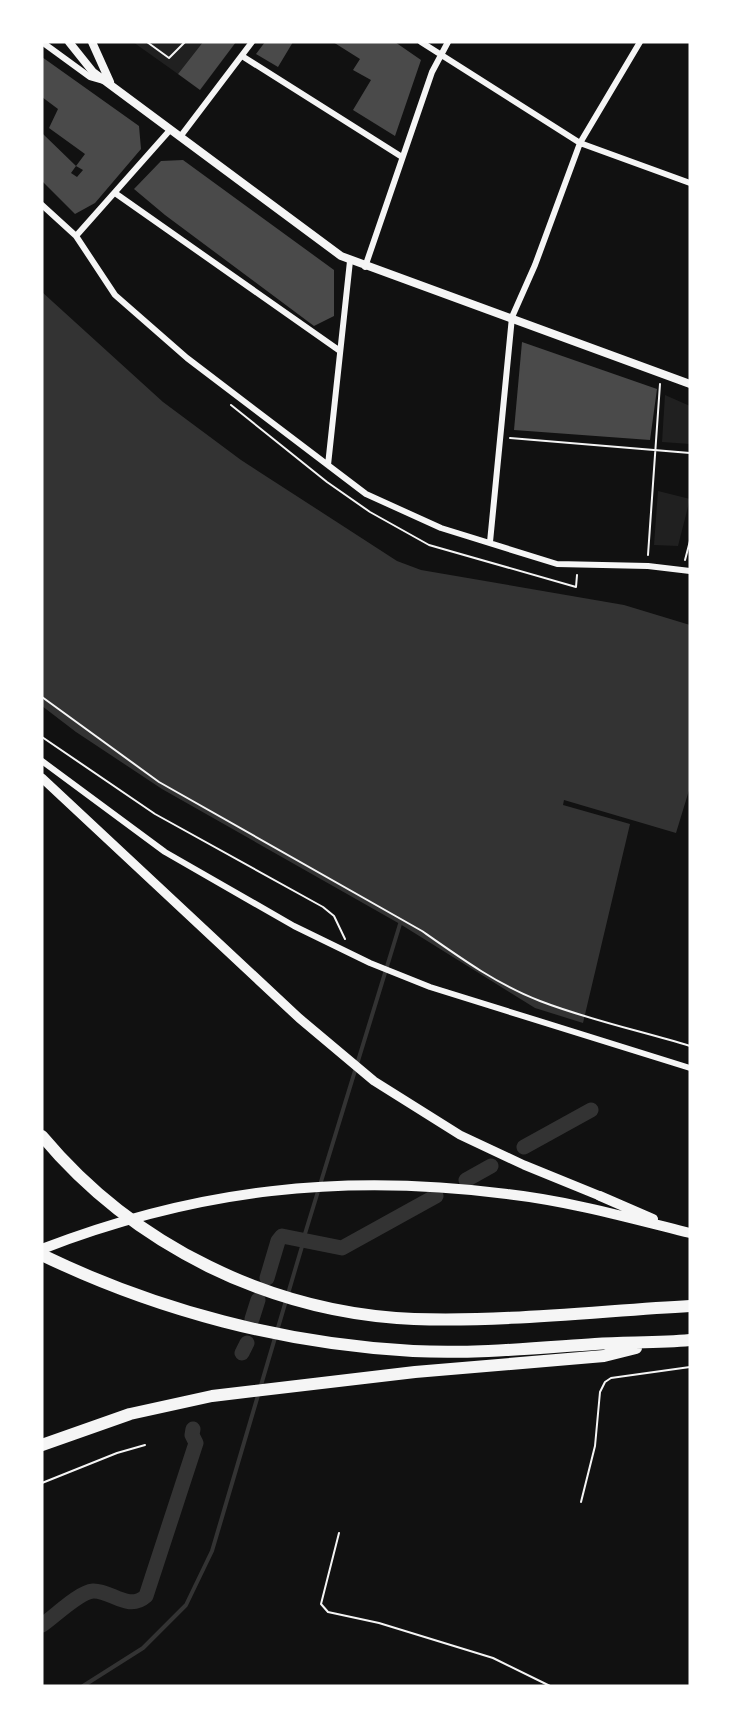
<svg xmlns="http://www.w3.org/2000/svg" width="732" height="1728" font-family="Merriweather,serif">
<style>
.green{fill:#202020}
.water{fill:#333}
.lines{fill:none;stroke-linecap:round;stroke-linejoin:round}
.stream{stroke:#333;stroke-width:4}
.canal{stroke:#333;stroke-width:15}
.building{fill:#4a4a4a}
.path{stroke:#f5f5f5;stroke-width:2}
.minor{stroke:#f5f5f5;stroke-width:6}
.tertiary{stroke:#f5f5f5;stroke-width:8}
.secondary{stroke:#f5f5f5;stroke-width:9}
.trunk{stroke:#f5f5f5;stroke-width:10}
.motorway{stroke:#f5f5f5;stroke-width:12}
</style>
<rect width="100%" height="100%" fill="#111"/>
<path class="green" d="M133,42H203L178,74Z
M665,395L690,406V444L662,442Z
M658,491L690,499L678,546L654,545Z"/>
<path class="water" d="M42,292L163,402L241,460L397,561L421,570L624,605L690,625V787L676,833L564,800L563,805L630,824L583,1023L535,1008L400,924L162,789L76,732L42,706Z"/>
<g class="lines">
<path class="stream" d="M304,1237L400,924
M83,1686L143,1648L186,1605L212,1551L303,1243"/>
<path class="canal" d="M524,1147L591,1110
M466,1180L491,1166
M267,1278L278,1241L282,1236L342,1248L436,1196
M252,1319L258,1300
M242,1353L247,1343
M42,1625C54,1617 79,1592 93,1591C111,1590 128,1612 146,1596L196,1443L192,1435L193,1429"/>
</g>
<path class="building" d="M203,42H236L200,90L178,74Z
M265,42H293L278,67L256,54Z
M333,42H395L421,60L395,136L353,110L371,80L353,70L360,59Z
M42,57L139,126L141,149L95,203L75,214L42,181V133L76,166L71,173L77,177L83,170L76,166L85,154L49,128L58,109L42,97Z
M183,160L334,270V316L314,326L165,215L134,189L161,161Z
M522,342L657,389L650,440L514,430Z"/>
<g class="lines">
<path class="path" d="M147,42L169,58L185,42
M231,405L327,482L370,512L429,545L576,587L577,575
M510,438L690,453
M648,555L660,384
M685,560L690,541
M42,697L159,782L422,931C459,957 498,985 540,1001C589,1020 641,1031 690,1046
M42,737L155,814L323,907L334,916L345,939
M42,1483L117,1453L145,1445
M581,1502L595,1446L600,1392L605,1382L611,1378L690,1367
M339,1533L321,1604L328,1612L379,1623L493,1658L550,1686"/>
<path class="minor" d="M42,42L90,77L104,81
M421,42L580,143L690,183
M242,56L402,157
M180,137L252,42
M115,193L340,351
M42,205L76,236L115,295L187,358L366,494L441,528L557,564L648,566L690,571
M76,236L170,130
M365,267L432,72L448,42
M328,465L350,261
M490,542L512,317L535,265L580,143L640,42
M42,761L165,852L294,926L370,963L430,987L690,1068"/>
<path class="tertiary" d="M69,42L93,72L341,256L690,384
M92,42L110,82"/>
<path class="secondary" d="M42,778L299,1018L374,1081L460,1135L524,1165L600,1196"/>
<path class="trunk" d="M600,1196L653,1219
M42,1249C197,1189 343,1173 507,1194C569,1201 630,1218 690,1233"/>
<path class="motorway" d="M42,1136C134,1246 271,1313 414,1319C505,1322 599,1311 690,1306
M42,1255C158,1311 285,1344 413,1351C474,1354 535,1348 595,1344C627,1342 658,1343 690,1340
M42,1445L130,1414L212,1396L415,1372L604,1356L636,1348"/>
</g>
<rect width="732" height="1728" fill="none" stroke="#ffffff" stroke-width="87"/>
</svg>
